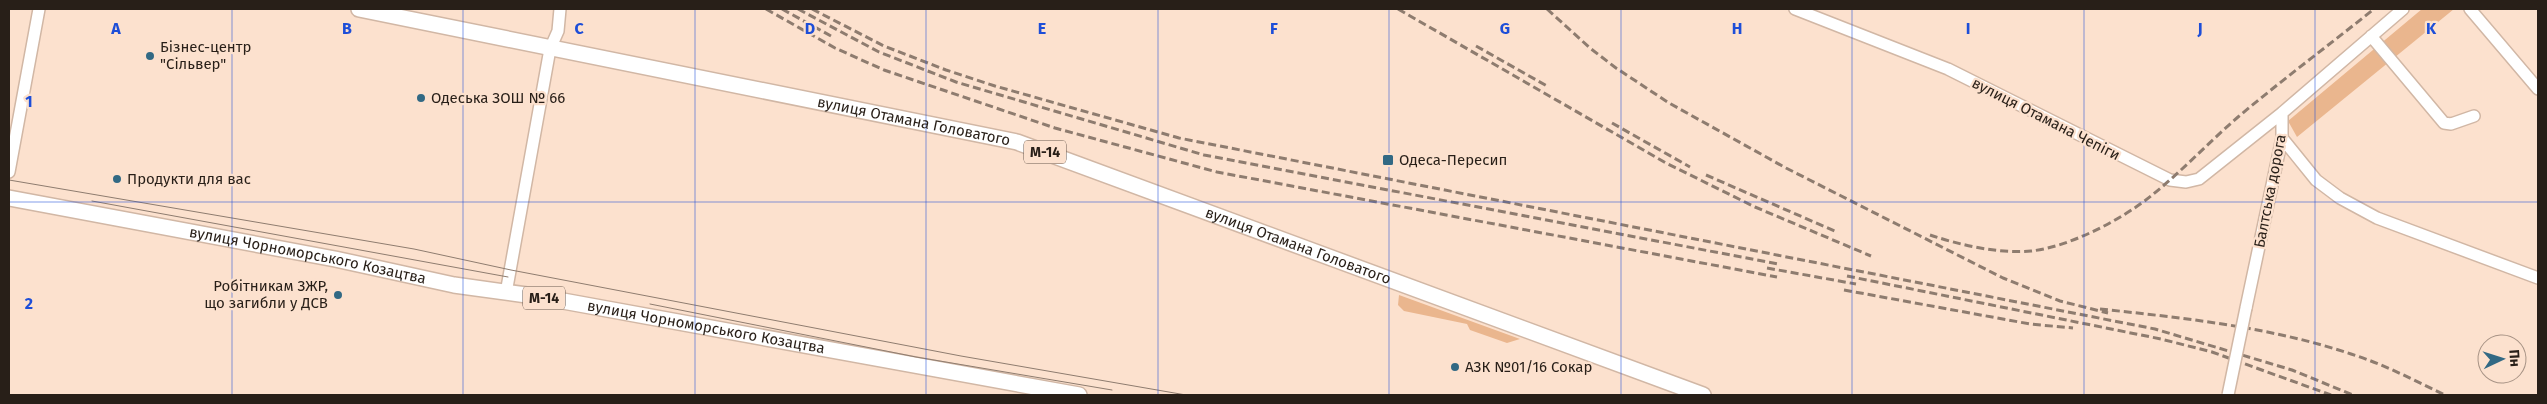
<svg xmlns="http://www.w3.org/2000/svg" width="2547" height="404" font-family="'Fira Sans',sans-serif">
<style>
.green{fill:#eab68e}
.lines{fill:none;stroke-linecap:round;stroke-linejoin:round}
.minor-casing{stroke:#d1b7a5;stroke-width:14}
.major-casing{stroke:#d1b7a5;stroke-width:18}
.minor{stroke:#fff;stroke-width:11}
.major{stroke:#fff;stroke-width:15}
.tram{stroke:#8e7c6f;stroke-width:1}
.rail{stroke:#8e7c6f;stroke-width:3;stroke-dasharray:8 4;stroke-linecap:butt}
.minor-bridge-casing{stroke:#d1b7a5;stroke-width:14;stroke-linecap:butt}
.minor-bridge{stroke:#fff;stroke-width:11}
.grid{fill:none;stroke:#1d4ed8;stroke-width:1;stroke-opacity:0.55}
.poi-dot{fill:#326984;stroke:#fce1ce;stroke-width:2}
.labels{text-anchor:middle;stroke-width:4.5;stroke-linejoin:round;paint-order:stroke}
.shield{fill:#fce1ce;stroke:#68594f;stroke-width:1}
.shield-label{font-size:14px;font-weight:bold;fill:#281f18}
.poi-label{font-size:15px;fill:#281f18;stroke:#fce1ce;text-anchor:start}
.street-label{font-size:15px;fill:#281f18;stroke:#fce1ce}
.grid-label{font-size:16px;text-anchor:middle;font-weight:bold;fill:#1d4ed8;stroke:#fce1ce;stroke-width:4.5;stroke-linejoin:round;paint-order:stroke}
</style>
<rect width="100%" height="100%" fill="#fce1ce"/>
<path class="green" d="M2422,9H2454L2297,137L2288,121Z
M1399,295L1520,339L1507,343L1470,330L1467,324L1404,311L1398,305Z"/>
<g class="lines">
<g class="minor-casing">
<path id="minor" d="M1795,9L1948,69L2170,180L2186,182L2199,179L2282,113L2403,9
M2470,9L2538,89
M2371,36L2444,123L2451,124L2474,116
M2282,138L2316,180L2340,198L2377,218L2538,278
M9,172L39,9
M506,293L550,49L558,31L560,9
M2246,308L2282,138V113"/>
</g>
<g class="major-casing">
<g id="major">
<path id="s1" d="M359,9L1017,142L1703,395"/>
<path id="s2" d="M9,198L335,259L454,285L541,297L1079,395"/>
</g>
</g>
<use href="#minor" class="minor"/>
<use href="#major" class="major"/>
<path class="tram" d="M9,180L414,249L511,270L961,356L1186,395
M92,201L508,277
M650,304L916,357L1112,390"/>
<path class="rail" d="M766,9L835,48L884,70L1055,128L1217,172L1777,277
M782,9L831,36
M798,9L879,52L956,82L1204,155L1778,264
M812,9L884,46L946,70L995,86L1179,138L2155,329L2292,370L2353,395
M1398,9L1666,163L1755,207L1871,256
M1547,9L1590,48L1616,68L1669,103L1786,168L2003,278L2060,301L2108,313
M1476,46L1547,86
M1612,123L1690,167
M1706,175L1837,232
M1930,235C1960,245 1998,254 2031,251C2069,247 2121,220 2151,196C2181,172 2208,143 2238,117C2282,80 2329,45 2374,9
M1767,268L1856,284
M1847,276L2161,339L2212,352L2331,395
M1844,290L2030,324L2073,328
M2100,309C2184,318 2271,327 2351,354C2383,364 2414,380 2445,395"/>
<g class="minor-bridge-casing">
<path id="minor-bridge" d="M2228,395L2246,308"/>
</g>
<use href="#minor-bridge" class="minor-bridge"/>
</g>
<path class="grid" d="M232,9V395M463,9V395M695,9V395M926,9V395M1158,9V395M1389,9V395M1621,9V395M1852,9V395M2084,9V395M2315,9V395M9,202H2538"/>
<g class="poi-dot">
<circle cx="150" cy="56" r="5"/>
<circle cx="421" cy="98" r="5"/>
<rect x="1382" y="154" width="12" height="12" rx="2.5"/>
<circle cx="117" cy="179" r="5"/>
<circle cx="338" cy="295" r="5"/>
<circle cx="1455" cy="367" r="5"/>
</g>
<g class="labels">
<g class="shield">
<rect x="1024" y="140.5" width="42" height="23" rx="4"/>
<rect x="523" y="286.5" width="42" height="23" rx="4"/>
</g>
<g class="shield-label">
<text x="1045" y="157">М-14</text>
<text x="544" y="303">М-14</text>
</g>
<g class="poi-label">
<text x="160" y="52">Бізнес-центр<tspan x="160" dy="17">"Сільвер"</tspan></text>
<text x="431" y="103">Одеська ЗОШ № 66</text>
<text x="1399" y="165">Одеса-Пересип</text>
<text x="127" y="184">Продукти для вас</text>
<text x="328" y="291" text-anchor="end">Робітникам ЗЖР,<tspan x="328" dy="17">що загибли у ДСВ</tspan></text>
<text x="1465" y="372">АЗК №01/16 Сокар</text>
</g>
<g class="street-label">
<text transform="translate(2046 119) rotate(27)" y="5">вулиця Отамана Чепіги</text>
<text dy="5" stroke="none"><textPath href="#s1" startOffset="566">вулиця Отамана Головатого</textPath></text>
<text transform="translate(2270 191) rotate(-79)" y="5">Балтська дорога</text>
<text dy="5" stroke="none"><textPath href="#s1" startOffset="971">вулиця Отамана Головатого</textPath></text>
<text dy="5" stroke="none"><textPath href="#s2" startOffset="304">вулиця Чорноморського Козацтва</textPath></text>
<text dy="5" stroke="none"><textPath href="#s2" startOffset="709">вулиця Чорноморського Козацтва</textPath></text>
</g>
</g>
<g class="grid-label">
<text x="116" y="34">A</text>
<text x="347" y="34">B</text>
<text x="579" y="34">C</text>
<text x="810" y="34">D</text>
<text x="1042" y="34">E</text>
<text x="1274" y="34">F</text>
<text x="1505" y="34">G</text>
<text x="1737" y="34">H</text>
<text x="1968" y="34">I</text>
<text x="2200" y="34">J</text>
<text x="2431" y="34">K</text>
<text x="29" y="107">1</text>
<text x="29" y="309">2</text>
</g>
<rect width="2547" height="404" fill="none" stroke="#281f18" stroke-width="20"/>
<g transform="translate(2502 359) rotate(86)"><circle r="24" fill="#fce1ce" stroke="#a79385"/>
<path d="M0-4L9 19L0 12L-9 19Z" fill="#326984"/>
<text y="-8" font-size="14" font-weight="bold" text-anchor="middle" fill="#281f18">Пн</text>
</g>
</svg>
